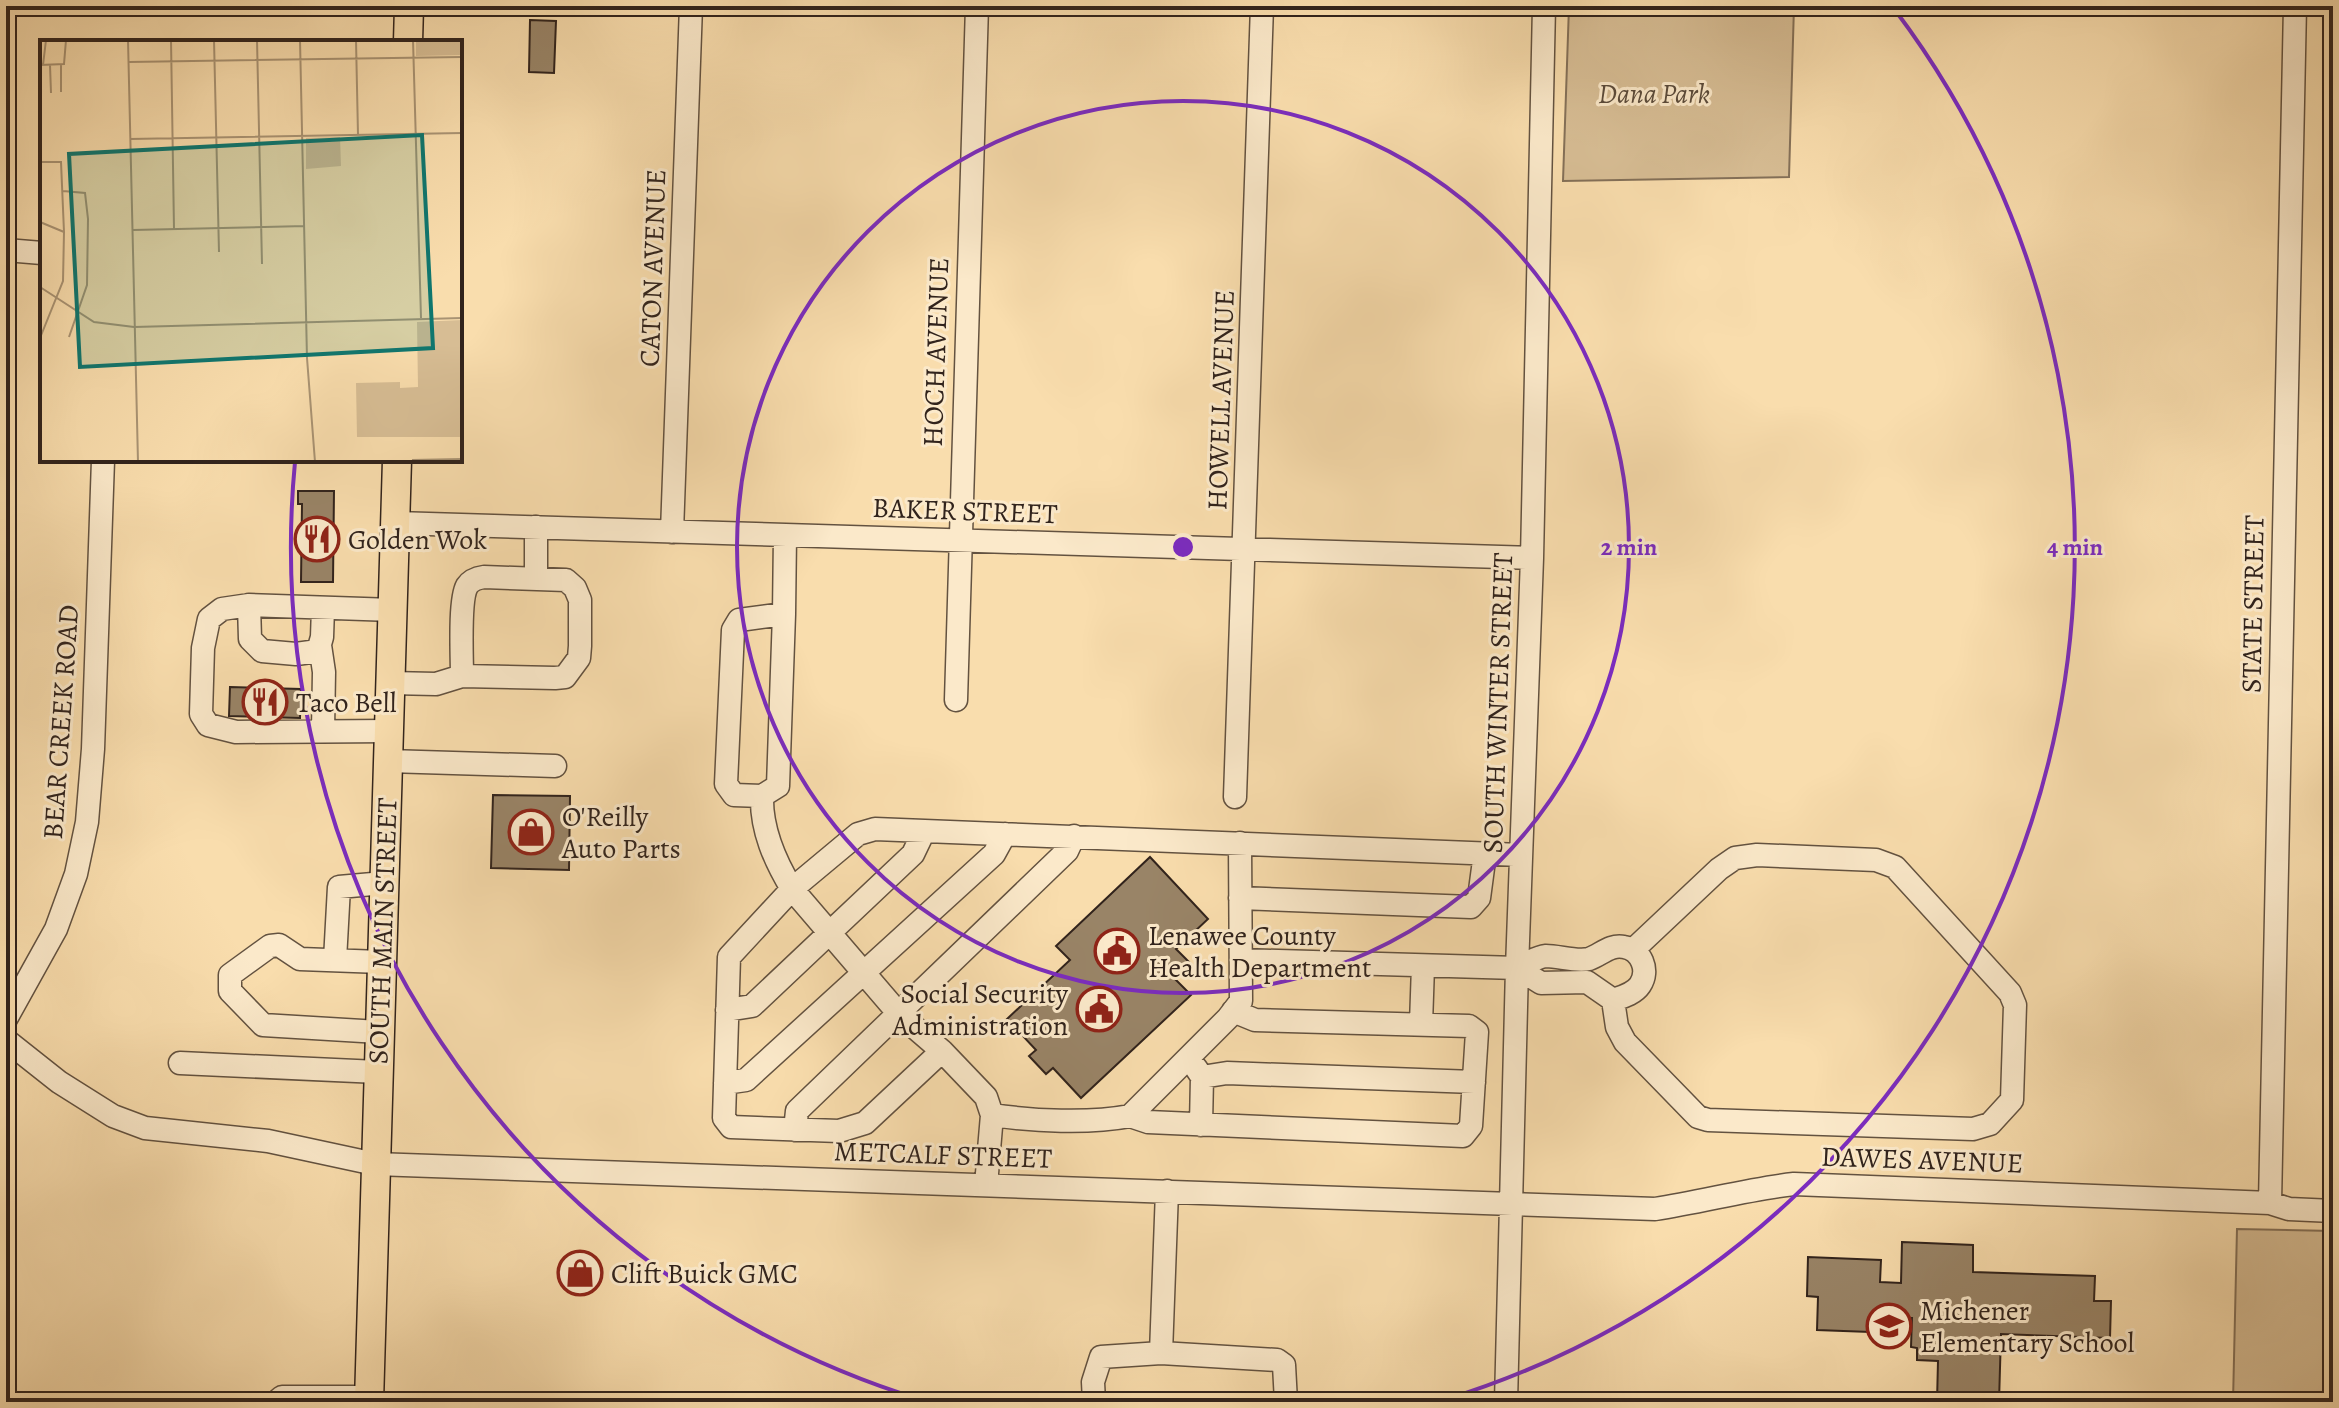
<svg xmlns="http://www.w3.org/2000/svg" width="2339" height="1408" font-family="Alegreya,serif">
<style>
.green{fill:#d7bd94;stroke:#847058;stroke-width:2}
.building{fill:#998467;stroke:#31231c;stroke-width:2}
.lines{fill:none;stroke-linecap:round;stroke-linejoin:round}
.minor-casing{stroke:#635240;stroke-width:25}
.major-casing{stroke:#31231c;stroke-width:31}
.minor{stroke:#fbe9ca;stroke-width:22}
.major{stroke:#f9ddad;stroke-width:28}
.ring{fill:none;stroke:#7b2cbf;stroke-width:4}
.labels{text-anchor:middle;stroke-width:6;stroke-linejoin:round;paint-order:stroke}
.park-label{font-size:28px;font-style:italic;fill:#5a4a3a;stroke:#fbe9ca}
.street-label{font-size:28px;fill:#31231c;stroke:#fbe9ca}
.poi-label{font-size:28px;fill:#31231c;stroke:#fbe9ca;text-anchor:start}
.inset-road{fill:none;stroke:#a99373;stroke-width:2}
.view{fill:#0f766e;fill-opacity:0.15;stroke:#0f766e;stroke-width:4}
.inset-edge{fill:none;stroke:#31231c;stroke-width:4}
.centre{fill:#7b2cbf;stroke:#fbe9ca;stroke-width:4}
.ring-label{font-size:24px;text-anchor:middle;font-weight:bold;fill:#7b2cbf;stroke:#fbe9ca;stroke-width:6;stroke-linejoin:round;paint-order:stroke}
</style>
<rect width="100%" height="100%" fill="#f9ddad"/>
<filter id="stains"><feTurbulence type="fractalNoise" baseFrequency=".0025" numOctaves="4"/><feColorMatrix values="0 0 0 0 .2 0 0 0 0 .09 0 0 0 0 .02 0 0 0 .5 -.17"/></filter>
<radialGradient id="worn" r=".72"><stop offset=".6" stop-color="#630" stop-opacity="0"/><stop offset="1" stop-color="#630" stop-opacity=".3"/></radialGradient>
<path class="green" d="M1569,6H1794L1789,177L1563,181Z
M2237,1229L2333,1231V1402H2233Z"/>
<path class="building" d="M530,20L556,21L554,73L529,72Z
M298,491H334L333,582H301L302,504H298Z
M230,687L301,689L300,718L229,716Z
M493,795L570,796L569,870L491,868Z
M1150,857L1208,919L1176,949L1191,964L1175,979L1191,995L1081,1098L1053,1068L1046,1074L1029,1056L1036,1050L1007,1019L1070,960L1056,946Z
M1902,1242L1973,1245V1272L2095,1276L2094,1301H2111L2110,1338L2001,1334L1999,1402H1937L1938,1361L1917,1360V1348L1911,1347L1912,1318H1898L1897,1333L1817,1330L1818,1297L1807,1296L1808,1257L1881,1260L1880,1282L1901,1283Z"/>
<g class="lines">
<g class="minor-casing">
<path id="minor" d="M6,250L42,253
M396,523L1532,558
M536,527V579
M672,532L691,6
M785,535L784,614L778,786L762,796C761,830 775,861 792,889L899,1014L942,1051L986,1097L992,1115L986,1185
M249,605L250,639L262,651L296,654L318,651L322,637L323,608
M320,645L324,672L323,730
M390,683L436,684L462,676L555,678L565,677L579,658L580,646V600L575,588L566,580L484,577C477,578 471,580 467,586C459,600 462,657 462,676
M956,700L977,6
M389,731L236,732L208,725L201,714L203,648L209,619L222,609L249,605L393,610
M388,761L555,766
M762,796L734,795L726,784L733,630L739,620L784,614
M1235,797L1262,6
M1240,898L1471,907L1479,898L1485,853
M335,960L339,887L384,883
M1241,960L1517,968C1526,964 1536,957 1546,956C1559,956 1576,962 1589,959C1601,955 1610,944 1624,947C1641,950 1650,970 1640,985C1634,994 1622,997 1613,1000L1587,982L1541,983L1517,968
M1613,1000L1617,1027L1625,1042L1698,1117L1708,1120L1973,1129L1990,1124L2012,1100L2015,1005L2010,993L1895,867L1876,860L1757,855L1735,858L1719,869L1633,950
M727,1010L752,1006L913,854L924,831
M6,1019L56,929L76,874L87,822L93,749L103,460
M1421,1024L1423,966
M379,1032L263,1025L230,991V975L270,946L279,945L300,959L381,962
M6,1040L59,1082L113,1116L145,1128L268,1141L375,1164L1655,1209C1702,1202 1748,1189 1794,1184L2270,1203L2289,1209L2333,1211
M942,1051L865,1123L839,1131L731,1127L724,1118L729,957L792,889L858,834L875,829L1521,855
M180,1063L378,1072
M1196,1068L1202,1077L1201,1125
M1202,1077L1227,1073L1474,1082
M725,1083L746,1080L994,854L1005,834
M992,1115C1034,1121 1088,1124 1130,1116L1228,1018L1241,1001L1240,843
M1130,1116L1148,1122L1463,1136L1471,1126L1477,1032L1469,1026L1255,1020L1233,1011
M795,1130L797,1111L1067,851L1074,836
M1167,1191L1161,1353L1277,1360L1284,1365L1286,1402
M2270,1203L2295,6
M276,1402L282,1397H369
M1094,1402L1093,1382L1101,1357L1161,1353
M1506,1402L1517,968L1532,558L1544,6"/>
</g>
<g class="major-casing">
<path id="major" d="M408,42L409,6
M369,1402L397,460"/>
</g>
<use href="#minor" class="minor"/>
<use href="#major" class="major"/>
</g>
<g class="ring">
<circle cx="1183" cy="547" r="446"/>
<path d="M922 1400A892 892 0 0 1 295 462M1895 10A892 892 0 0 1 1444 1400"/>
</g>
<defs>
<g id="restaurant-ring" transform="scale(2.3)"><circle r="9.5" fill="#fbe9ca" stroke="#8f2418" stroke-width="1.5"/><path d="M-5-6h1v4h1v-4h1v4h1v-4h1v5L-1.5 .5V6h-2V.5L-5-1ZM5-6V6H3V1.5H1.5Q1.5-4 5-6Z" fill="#8f2418"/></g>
<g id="shop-ring" transform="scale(2.3)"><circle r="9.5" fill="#fbe9ca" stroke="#8f2418" stroke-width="1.5"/><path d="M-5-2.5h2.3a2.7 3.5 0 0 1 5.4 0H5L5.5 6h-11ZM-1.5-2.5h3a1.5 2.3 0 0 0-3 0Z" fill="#8f2418"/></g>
<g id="civic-ring" transform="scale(2.3)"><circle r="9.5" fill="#fbe9ca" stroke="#8f2418" stroke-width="1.5"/><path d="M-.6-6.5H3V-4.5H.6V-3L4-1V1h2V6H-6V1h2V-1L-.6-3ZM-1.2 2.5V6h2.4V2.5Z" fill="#8f2418"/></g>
<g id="school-ring" transform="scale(2.3)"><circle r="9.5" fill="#fbe9ca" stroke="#8f2418" stroke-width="1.5"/><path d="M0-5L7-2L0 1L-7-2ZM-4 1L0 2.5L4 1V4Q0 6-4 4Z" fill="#8f2418"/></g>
</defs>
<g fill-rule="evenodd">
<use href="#restaurant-ring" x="317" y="539"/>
<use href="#restaurant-ring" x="265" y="702"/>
<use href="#shop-ring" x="531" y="832"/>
<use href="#civic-ring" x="1117" y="951"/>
<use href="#civic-ring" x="1099" y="1009"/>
<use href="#shop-ring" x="580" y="1273"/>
<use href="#school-ring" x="1889" y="1326"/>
</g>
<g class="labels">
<g class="park-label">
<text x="1654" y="103">Dana Park</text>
</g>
<g class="street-label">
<text transform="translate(652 268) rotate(-88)" y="10">CATON AVENUE</text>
<text transform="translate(935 352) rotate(-88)" y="10">HOCH AVENUE</text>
<text transform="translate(1220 400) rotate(-88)" y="10">HOWELL AVENUE</text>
<text transform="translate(965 510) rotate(2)" y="10">BAKER STREET</text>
<text transform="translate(2252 604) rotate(-89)" y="10">STATE STREET</text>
<text transform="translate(1497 703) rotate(-88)" y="10">SOUTH WINTER STREET</text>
<text transform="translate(60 722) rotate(-86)" y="10">BEAR CREEK ROAD</text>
<text transform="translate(382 931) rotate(-88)" y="10">SOUTH MAIN STREET</text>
<text transform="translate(943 1154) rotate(2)" y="10">METCALF STREET</text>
<text transform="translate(1922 1159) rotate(2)" y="10">DAWES AVENUE</text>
</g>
<g class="poi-label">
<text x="348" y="549">Golden Wok</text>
<text x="296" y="712">Taco Bell</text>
<text x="562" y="826">O'Reilly<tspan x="562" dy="32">Auto Parts</tspan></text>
<text x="1148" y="945">Lenawee County<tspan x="1148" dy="32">Health Department</tspan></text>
<text x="1068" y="1003" text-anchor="end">Social Security<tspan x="1068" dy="32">Administration</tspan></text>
<text x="611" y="1283">Clift Buick GMC</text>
<text x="1920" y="1320">Michener<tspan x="1920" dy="32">Elementary School</tspan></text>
</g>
</g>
<g transform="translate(40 40)">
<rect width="422" height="422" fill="#f9ddad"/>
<path d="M376,0H422V15L376,16ZM300,97L301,126L266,129V98ZM422,280V397H317L316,343L360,342V348L378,347L377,282Z" fill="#d7bd94"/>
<path class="inset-road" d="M88,0L98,422M131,0L134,189M174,0L179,212M217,0L222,224M260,0L267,318L275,422M316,0L318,95M373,0L381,278M89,22L422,17M0,25L24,24L26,0M3,25L6,0M10,25L11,53M21,25V52M90,99L422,93M0,122H21L24,192L23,241L0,298M23,151L45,153L48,179L47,245L29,297M0,182L24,192M93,190L265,186M0,247L54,282L94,287L422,278M372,420L422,419"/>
<path class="view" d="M382,95L393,308L40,327L29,114Z"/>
<rect width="422" height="422" class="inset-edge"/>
</g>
<circle cx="1183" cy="547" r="12" class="centre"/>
<g class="ring-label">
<text x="1629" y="555">2 min</text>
<text x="2075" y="555">4 min</text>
</g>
<rect width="2339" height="1408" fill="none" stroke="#f9ddad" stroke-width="32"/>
<rect x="8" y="8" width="2323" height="1392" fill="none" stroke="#31231c" stroke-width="4"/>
<rect x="16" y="16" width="2307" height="1376" fill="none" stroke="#31231c" stroke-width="2"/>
<rect width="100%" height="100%" filter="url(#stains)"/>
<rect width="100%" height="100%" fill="url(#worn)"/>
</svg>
